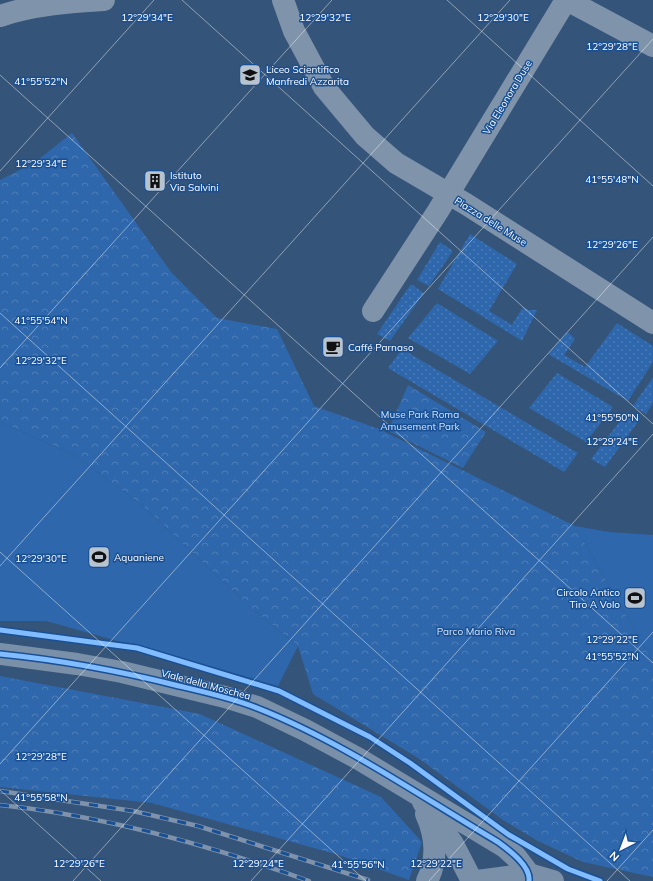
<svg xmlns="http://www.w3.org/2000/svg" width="653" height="881" font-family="Mulish,sans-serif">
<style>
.grass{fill:url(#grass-dots)}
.forest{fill:url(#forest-crowns)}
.garden{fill:#2e67ab}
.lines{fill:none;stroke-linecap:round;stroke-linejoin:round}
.street{stroke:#7f94ab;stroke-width:22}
.secondary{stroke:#7a8fa8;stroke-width:22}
.rail-casing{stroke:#7e93ab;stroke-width:4.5}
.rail{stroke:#195095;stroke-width:3;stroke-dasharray:9;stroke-linecap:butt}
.cycleway-casing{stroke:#195095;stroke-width:8}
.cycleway{stroke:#80bcff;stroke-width:5}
.ticks{fill:none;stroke:#fff;stroke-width:1;stroke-opacity:0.45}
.labels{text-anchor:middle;stroke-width:3;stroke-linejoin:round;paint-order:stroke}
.poi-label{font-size:10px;fill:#fff;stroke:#195095;text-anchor:start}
.street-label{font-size:10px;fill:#fff;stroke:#195095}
.park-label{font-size:10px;fill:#d2e5fb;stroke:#195095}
.ticks-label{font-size:10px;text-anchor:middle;fill:#fff;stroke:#195095;stroke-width:3;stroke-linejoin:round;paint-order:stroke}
</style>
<defs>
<pattern id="grass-dots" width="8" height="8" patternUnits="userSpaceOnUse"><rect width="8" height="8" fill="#2e67ab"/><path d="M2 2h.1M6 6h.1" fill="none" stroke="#4d7eb8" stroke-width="1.8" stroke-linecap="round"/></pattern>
<pattern id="forest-crowns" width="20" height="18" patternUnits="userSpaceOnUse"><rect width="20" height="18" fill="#2e67ab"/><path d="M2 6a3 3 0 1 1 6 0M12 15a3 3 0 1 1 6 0" fill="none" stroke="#4d7eb8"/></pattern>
</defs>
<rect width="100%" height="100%" fill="#355479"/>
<path class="grass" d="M470,234L517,264L489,311L512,325L523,307L528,310H537L522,341L438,289Z
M440,242L453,251L429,286L417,280Z
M411,284L424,293L390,341L377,334Z
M437,303L498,341L470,374L408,338Z
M617,323L653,346V362L628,401L548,354L568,332L575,339L564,355L585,367Z
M402,349L578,453L564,472L388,368Z
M557,373L613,407L586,442L529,408Z
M653,377V403L646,414L633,406Z
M627,412L640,419L605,467L591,459Z"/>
<path class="forest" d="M72,133L171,272L217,318L277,329L314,406L379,429L575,526L653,662V877L583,862L538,841L503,820L418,758L313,694L298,646L251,608L143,506L74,455L0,422V180L34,163Z
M408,385L486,432L463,468L388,431Z
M0,676L200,714L381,797L422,842L409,880L339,855L152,803L0,787Z"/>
<path class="garden" d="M0,422L74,455L143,506L251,608L298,646L278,686L46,621H0Z
M575,526L609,532L653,535V662Z"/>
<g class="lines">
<path class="street" d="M283,0L294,31L324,87L365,136L396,163L466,204L653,323
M567,0L653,46
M0,16C32,5 70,2 104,0
M373,311L438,211L566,0"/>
<path class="secondary" d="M0,654L77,664L122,672L225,697L257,707L305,730L359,759L505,847L516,857L529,874L553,881
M423,802L453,844L472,881
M426,814C436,836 438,859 427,881
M477,881L529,874"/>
<g class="rail-casing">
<path id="rail" d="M0,791L133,811L198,826L368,880
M0,805C106,816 209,845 309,881"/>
</g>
<use href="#rail" class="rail"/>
<g class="cycleway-casing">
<path id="cycleway" d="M0,630L137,648L279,691L370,737L410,763L509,835L568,869L600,881
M0,654C60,660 120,671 179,686C205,692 232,698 257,708C341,741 420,796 498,842C509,850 531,866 529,881"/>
</g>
<use href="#cycleway" class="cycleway"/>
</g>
<path class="ticks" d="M182,0L653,424M447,0L653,186M0,75L653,663M0,171L154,0M0,313L630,881M0,368L332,0M0,552L366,881M0,566L510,0M0,764L653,39M0,790L101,881M73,881L653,237M251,881L653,434M429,881L653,632M607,881L653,830"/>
<defs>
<g id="school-square" transform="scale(1.15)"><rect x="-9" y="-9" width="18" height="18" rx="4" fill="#b8c3d0" stroke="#195095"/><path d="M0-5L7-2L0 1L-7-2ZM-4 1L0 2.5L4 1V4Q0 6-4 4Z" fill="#111"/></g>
<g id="building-square" transform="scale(1.15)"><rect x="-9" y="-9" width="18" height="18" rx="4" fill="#b8c3d0" stroke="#195095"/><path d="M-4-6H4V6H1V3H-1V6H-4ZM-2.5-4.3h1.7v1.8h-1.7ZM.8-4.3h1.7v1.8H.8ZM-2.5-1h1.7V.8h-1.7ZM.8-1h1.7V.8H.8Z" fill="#111"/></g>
<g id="cafe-square" transform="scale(1.15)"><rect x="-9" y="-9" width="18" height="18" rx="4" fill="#b8c3d0" stroke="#195095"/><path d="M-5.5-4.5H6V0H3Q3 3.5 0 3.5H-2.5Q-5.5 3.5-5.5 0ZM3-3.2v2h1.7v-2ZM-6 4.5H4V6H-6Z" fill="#111"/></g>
<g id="stadium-square" transform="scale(1.15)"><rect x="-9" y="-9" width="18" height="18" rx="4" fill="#b8c3d0" stroke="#195095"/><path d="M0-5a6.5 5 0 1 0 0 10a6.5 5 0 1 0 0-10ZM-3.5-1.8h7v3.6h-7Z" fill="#111"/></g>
</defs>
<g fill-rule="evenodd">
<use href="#school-square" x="250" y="75"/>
<use href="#building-square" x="155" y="181"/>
<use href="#cafe-square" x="333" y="347"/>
<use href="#stadium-square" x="99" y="557"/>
<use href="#stadium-square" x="635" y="598"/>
</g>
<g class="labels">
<g class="poi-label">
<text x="266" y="73">Liceo Scientifico<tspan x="266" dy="12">Manfredi Azzarita</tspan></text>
<text x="170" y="179">Istituto<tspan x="170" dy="12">Via Salvini</tspan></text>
<text x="348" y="351">Caffé Parnaso</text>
<text x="114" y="561">Aquaniene</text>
<text x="620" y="596" text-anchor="end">Circolo Antico<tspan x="620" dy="12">Tiro A Volo</tspan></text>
</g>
<g class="street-label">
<text transform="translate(507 97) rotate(-59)" y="4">Via Eleonora Duse</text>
<text transform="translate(491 221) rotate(32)" y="4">Piazza delle Muse</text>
<text transform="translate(206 684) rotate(15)" y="4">Viale della Moschea</text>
</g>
<g class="park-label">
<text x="420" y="418">Muse Park Roma<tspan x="420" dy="12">Amusement Park</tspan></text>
<text x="476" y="635">Parco Mario Riva</text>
</g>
</g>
<g class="ticks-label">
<text x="147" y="21">12°29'34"E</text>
<text x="325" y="21">12°29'32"E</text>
<text x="503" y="21">12°29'30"E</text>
<text x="612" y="50">12°29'28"E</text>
<text x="41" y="85">41°55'52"N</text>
<text x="41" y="167">12°29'34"E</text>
<text x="612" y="183">41°55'48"N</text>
<text x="612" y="248">12°29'26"E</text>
<text x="41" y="324">41°55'54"N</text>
<text x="41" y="364">12°29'32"E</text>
<text x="612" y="421">41°55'50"N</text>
<text x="612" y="445">12°29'24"E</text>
<text x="41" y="562">12°29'30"E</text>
<text x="612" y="643">12°29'22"E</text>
<text x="612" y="660">41°55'52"N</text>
<text x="41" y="760">12°29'28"E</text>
<text x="41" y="801">41°55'58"N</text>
<text x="79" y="867">12°29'26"E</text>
<text x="258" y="867">12°29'24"E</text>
<text x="436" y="867">12°29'22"E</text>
<text x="358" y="868">41°55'56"N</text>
</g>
<g transform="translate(621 849) rotate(222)" stroke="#195095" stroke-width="3" paint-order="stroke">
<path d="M0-3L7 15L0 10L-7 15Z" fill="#ffffff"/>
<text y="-6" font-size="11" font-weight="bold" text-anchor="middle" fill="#ffffff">N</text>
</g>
</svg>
